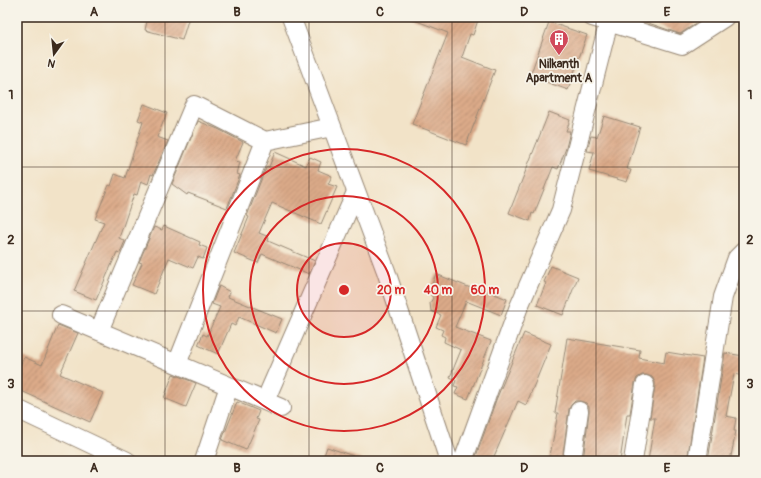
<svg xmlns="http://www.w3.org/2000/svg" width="761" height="478" font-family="Pangolin,sans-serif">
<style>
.building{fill:url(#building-hatch)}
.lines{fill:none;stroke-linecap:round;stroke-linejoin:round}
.minor-casing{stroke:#968673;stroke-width:20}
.minor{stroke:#fff;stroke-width:18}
.grid{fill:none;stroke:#3b2a1e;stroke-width:1;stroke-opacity:0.55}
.ring{fill:none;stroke:#d62828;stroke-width:2}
.labels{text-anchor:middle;stroke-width:3.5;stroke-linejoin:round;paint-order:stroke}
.poi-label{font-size:12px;font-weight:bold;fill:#3b2a1e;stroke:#f7f3e8}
.centre{fill:#d62828;stroke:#f7f3e8;stroke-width:2}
.ring-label{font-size:12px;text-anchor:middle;font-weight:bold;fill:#d62828;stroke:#f7f3e8;stroke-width:3.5;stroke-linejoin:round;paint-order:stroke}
.neatline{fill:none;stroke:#3b2a1e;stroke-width:1.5}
.grid-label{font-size:13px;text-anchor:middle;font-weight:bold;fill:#3b2a1e}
</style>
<defs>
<pattern id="building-hatch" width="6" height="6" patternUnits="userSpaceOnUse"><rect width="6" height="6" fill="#dcaa89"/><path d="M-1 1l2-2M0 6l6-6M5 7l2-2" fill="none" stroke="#b48b6f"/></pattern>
</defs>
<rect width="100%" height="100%" fill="#f7f3e8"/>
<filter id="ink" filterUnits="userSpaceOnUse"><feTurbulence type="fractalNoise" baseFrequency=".025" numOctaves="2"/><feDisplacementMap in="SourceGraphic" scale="8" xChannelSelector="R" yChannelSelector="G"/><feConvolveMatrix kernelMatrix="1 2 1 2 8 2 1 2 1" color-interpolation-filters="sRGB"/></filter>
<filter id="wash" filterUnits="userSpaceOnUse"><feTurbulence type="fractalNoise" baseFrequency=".012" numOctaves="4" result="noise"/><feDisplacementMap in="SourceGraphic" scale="16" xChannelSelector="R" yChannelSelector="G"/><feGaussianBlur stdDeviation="0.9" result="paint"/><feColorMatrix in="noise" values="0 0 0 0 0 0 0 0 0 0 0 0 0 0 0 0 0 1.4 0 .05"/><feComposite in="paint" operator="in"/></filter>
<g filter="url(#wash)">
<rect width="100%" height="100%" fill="#f2e3c8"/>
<g id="blocks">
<path class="building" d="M148,17H189L182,40L145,30Z
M409,17H479L473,35L470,34L462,57L495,70L466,145L412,124L448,33L409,18Z
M638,17H700L698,22L680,34L637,19Z
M549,22L587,35L568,90L530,76Z
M144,104L167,113L157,137L168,141L153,175L151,174L148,184L141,181L137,195L134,194L119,238L125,241L120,253L117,252L96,300L74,291L104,222L95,219L109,185L111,186L115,174L125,178L143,122L138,120Z
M549,112L570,120L566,131H570L566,148L558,169L553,167L534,214L532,213L530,221L509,213Z
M604,116L640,127L627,169L631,170L627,182L589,171L594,152L587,151L591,136L597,137Z
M198,121L218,129L243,142L235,161L240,162L237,174L240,175L227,208L188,193L187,195L172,184Z
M275,152L306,166L310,157L321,162L318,170L332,176L328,184L337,187L321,224L272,203L259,233L269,237L268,241L315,261L309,274L262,254L258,263L234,253L249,217L247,216L263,175L267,166L269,167Z
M164,226L200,242L199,245L207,248L203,259L198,257L193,268L169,258L154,294L132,285L142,263L139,262L154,227L162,230Z
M551,266L578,277L563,315L537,305L546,283L544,282Z
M436,274L478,291L480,288L507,299L501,315L466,301L455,327L491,341L468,399L455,394L458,387L454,386L456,380L450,377L461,350L444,342L445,337L441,335L443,330L436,327L441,315L431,311L430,303L433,298L429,292Z
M219,286L230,292L228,297L282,319L276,333L239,317L235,326L231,324L218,354L198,345L203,334L207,336L220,307L212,304Z
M58,325L78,333L60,374L103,393L90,422L17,389V372L24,357L42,365Z
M524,333L551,344L526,405L518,401L492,461H481L475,459L496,400Z
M567,338L640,350L639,358L664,363L666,352L703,358L687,461H648L655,418H650L655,386V382L652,377L646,375H642L637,378L635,383L630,414H627L620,461H583L589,412V407L586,403L580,401H575L571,405L569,409L562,461H549L558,413H555Z
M725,353L744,356V376L734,374L726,416L736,418L734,431H736L730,461H708Z
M173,374L196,383L186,407L164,398Z
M237,402L259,411L256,419L259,420L246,450L222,440Z
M327,447L362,459V461H322Z"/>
</g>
</g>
<g filter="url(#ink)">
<use href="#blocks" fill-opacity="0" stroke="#968673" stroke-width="1"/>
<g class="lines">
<g class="minor-casing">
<path id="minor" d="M291,17L386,271L449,461
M592,17L682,45L725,17
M61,315L281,408
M99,331L194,105L265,141L332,127
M177,364L265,141
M265,401L356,192
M17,409L127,461
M204,461L229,386
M463,461L518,309L561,210L610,17
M572,461L579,411
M633,461L645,385
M697,461L723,297L737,258L744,251"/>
</g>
<use href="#minor" class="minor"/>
</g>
</g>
<path class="grid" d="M165,17V461M309,17V461M452,17V461M596,17V461M17,167H744M17,311H744"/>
<circle cx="344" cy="290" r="47" fill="#d62828" fill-opacity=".12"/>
<g class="ring">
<circle cx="344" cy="290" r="47"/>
<circle cx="344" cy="290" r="94"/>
<circle cx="344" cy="290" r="141"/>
</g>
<defs>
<g id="building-pin" transform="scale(1)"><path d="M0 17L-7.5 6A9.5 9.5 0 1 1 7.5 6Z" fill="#d1495b" stroke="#f7f3e8"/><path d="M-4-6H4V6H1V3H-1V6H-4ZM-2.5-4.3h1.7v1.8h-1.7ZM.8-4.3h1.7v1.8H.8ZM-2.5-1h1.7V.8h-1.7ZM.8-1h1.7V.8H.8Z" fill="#fff"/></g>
</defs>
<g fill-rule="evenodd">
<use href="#building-pin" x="559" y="39"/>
</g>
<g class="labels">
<g class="poi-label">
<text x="559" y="68">Nilkanth<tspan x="559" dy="14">Apartment A</tspan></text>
</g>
</g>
<circle cx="344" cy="290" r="6" class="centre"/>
<g class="ring-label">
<text x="391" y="294">20 m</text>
<text x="438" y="294">40 m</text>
<text x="485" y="294">60 m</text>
</g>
<rect width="761" height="478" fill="none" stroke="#f7f3e8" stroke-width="44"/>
<g transform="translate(54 54) rotate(195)" stroke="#f7f3e8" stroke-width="3" paint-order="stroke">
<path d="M0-3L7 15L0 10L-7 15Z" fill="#3b2a1e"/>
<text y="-6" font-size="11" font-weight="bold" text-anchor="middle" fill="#3b2a1e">N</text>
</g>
<rect x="22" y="22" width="717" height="434" class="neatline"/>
<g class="grid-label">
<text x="94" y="16">A</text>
<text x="237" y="16">B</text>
<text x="380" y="16">C</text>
<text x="524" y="16">D</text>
<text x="667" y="16">E</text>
<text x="11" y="99">1</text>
<text x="750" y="99">1</text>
<text x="11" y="244">2</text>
<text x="750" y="244">2</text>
<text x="11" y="388">3</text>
<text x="750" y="388">3</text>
<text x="94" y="472">A</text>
<text x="237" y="472">B</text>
<text x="380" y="472">C</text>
<text x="524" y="472">D</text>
<text x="667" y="472">E</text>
</g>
</svg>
